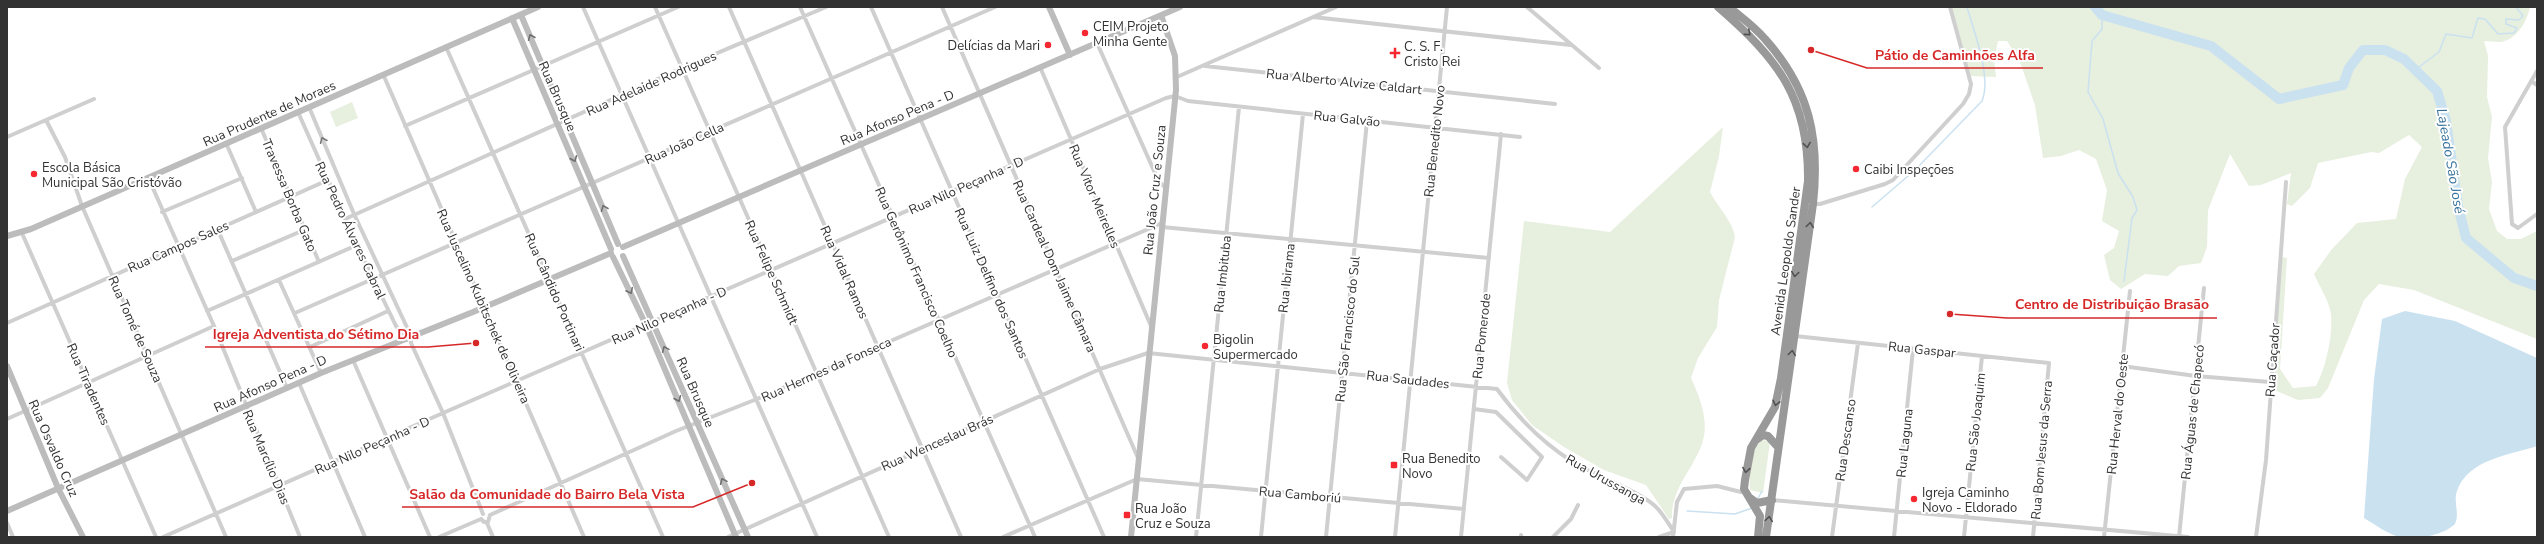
<svg xmlns="http://www.w3.org/2000/svg" width="2544" height="544" font-family="'Nunito Sans',sans-serif">
<style>
.green{fill:#e7efdf}
.water{fill:#cae1f0}
.lines{fill:none;stroke-linecap:round;stroke-linejoin:round}
.stream{stroke:#cae1f0;stroke-width:1.5}
.river{stroke:#cae1f0;stroke-width:10}
.street{stroke:#cfcfcf;stroke-width:4}
.secondary{stroke:#bcbcbc;stroke-width:6}
.highway{stroke:#999;stroke-width:8}
.oneway{stroke:#515151}
.oneway2{stroke:#707070}
.oneway3{stroke:#797979}
.poi-dot{fill:#f52832;stroke:#fff;stroke-width:1.5}
.labels{text-anchor:middle;stroke-width:4;stroke-linejoin:round;paint-order:stroke}
.poi-label{font-size:13px;fill:#323232;stroke:#fff;text-anchor:start}
.street-label{font-size:13px;fill:#323232;stroke:#fff}
.water-label{font-size:14px;font-style:italic;fill:#37739d;stroke:#fff}
.leader{fill:none;stroke:#d62828;stroke-width:1.5}
.callout-dot{fill:#d62828;stroke:#fff;stroke-width:1.5}
.callout-label{font-size:14px;text-anchor:middle;font-weight:bold;fill:#d62828;stroke:#fff;stroke-width:4;stroke-linejoin:round;paint-order:stroke}
</style>
<rect width="100%" height="100%" fill="#fff"/>
<path class="green" d="M1950,7H2530C2527,21 2517,40 2500,42C2495,42 2489,41 2484,41L2488,56L2487,97L2492,117L2488,158L2492,182L2489,209L2497,231L2507,239H2521L2537,231V339L2414,290L2379,284L2364,300L2328,388L2320,398L2298,400L2274,390L2280,257L2287,258L2280,369L2293,388L2316,386C2326,367 2333,336 2331,314C2329,300 2319,286 2314,274L2332,249L2357,223L2396,219L2405,179L2422,147L2409,135L2379,153L2371,152L2318,163L2310,188L2292,206L2287,204L2291,173L2261,185L2249,186L2230,154L2208,210L2207,247L2201,263L2179,266L2168,276L2145,274L2121,289L2110,280L2104,255L2114,248L2119,231L2102,221L2107,190L2096,159L2079,150L2061,156L2043,158L2035,105L2020,62L2007,41H1998L1994,59L1996,77L1969,76Z
M352,102L358,118L336,127L330,112Z
M1723,127L1719,156L1710,192C1718,207 1733,222 1735,237L1719,300L1717,327L1698,358L1691,378C1701,400 1711,425 1700,449C1690,472 1671,491 1672,518L1669,519L1646,485L1604,470L1564,447L1532,425L1512,400L1507,383L1524,221L1610,232Z
M1763,440L1770,442L1763,493L1750,490C1749,476 1749,447 1763,440Z"/>
<path class="water" d="M2405,311L2455,321L2537,358V446C2510,455 2468,459 2457,491C2453,502 2460,513 2455,524C2444,535 2415,541 2399,537C2388,534 2374,524 2364,518L2374,379L2382,319Z"/>
<g class="lines">
<path class="stream" d="M2102,15V29L2092,41L2088,92L2103,119L2118,173L2133,197L2137,210L2132,218L2124,281
M2415,70L2439,52L2446,34L2472,38L2478,18L2485,19L2498,34L2514,33L2517,28L2506,24V19L2519,20L2523,16L2516,7
M1872,207L1915,170L1982,101C1992,77 1974,32 1967,7
M1757,500L1762,491
M1687,511L1735,514L1752,508"/>
<path class="river" d="M2095,7L2102,15L2211,46L2279,99L2343,85L2349,68L2363,50H2385L2404,59L2437,91L2446,121L2458,206L2466,238L2514,278L2537,286"/>
<path class="street" d="M583,7L817,537
M655,7L889,537
M729,7L961,537
M800,7L1035,537
M871,7L1104,537
M942,7L1138,458
M1527,7L1599,68
M1313,17L1571,45
M1097,43L1159,182L1166,188
M446,47L663,537
M1205,66L1555,104
M1040,67L1151,326
M2537,71L2505,127L2512,224L2518,228L2537,214
M383,74L584,537
M1177,77L1336,7
M2531,81L2537,85
M309,107L354,214L411,336V343L443,413L483,514
M298,112L357,245L396,326L407,340
M46,120L65,157L82,206L226,537
M405,126L678,7
M261,128L319,262
M7,137L94,99
M226,143L256,212
M148,177L214,326L300,537
M1813,204H1820L1885,184L1893,180L1963,104L1969,94L1971,84L1950,7
M162,212L242,178
M345,219L682,68L826,7
M1162,227L1489,258
M217,228L287,388
M21,231L156,537
M232,261L304,230
M279,280L321,373
M207,311L357,245
M295,313L995,7
M7,323L328,180
M1795,336L2049,363L2033,537
M310,347L388,311
M353,360L430,537
M2122,366L2196,376L2270,382
M299,383L365,537
M1474,409L1496,412L1542,457L1527,480L1501,457
M7,419L214,326
M1772,500L2188,537
M490,515L676,431L757,399L1162,223
M481,519L484,522H488L490,515
M7,523L13,537
M487,523L493,537
M1521,535V537
M163,537L443,413L1166,98L1175,96L1188,101L1520,137
M439,537L481,519
M728,537L1100,369L1148,353L1497,389C1518,418 1543,443 1573,462C1595,476 1643,492 1658,509C1664,516 1669,524 1674,532
M1003,537L1137,479L1464,509
M1196,537L1239,107
M1261,537L1303,114
M1326,537L1367,121
M1395,537L1447,7
M1461,537L1501,134
M1553,537L1571,519L1578,505
M1659,537L1674,532
M1673,537L1677,502L1684,489L1717,486L1741,492L1744,489
M1832,537L1858,343
M1894,537L1913,349
M1964,537L1982,356
M2104,537L2130,291
M2179,537L2204,288
M2256,537L2266,460L2286,182"/>
<path class="secondary" d="M1049,7L1070,55
M521,15L618,244
M512,18L611,249
M7,236L31,229L538,7
M623,247L1180,7
M623,256L748,537
M613,257L646,325L736,537
M7,366L58,488L83,537
M7,511L321,373L473,312L611,253
M1131,537L1176,90L1175,56L1161,15"/>
<path class="highway" d="M1718,7C1778,59 1809,98 1808,181L1781,378L1775,407L1751,448L1745,480L1744,489L1760,516L1758,537
M1729,7C1741,17 1755,27 1765,39C1810,89 1820,139 1813,204L1766,537
M1756,440L1763,435L1768,436L1778,447
M1750,498L1757,503L1772,500"/>
</g>
<defs><path id="oneway-chevron" d="M-2-3.5L2.5 0L-2 3.5" fill="none" stroke-width="1.6" stroke-linecap="round" stroke-linejoin="round"/></defs>
<g class="oneway">
<use href="#oneway-chevron" transform="translate(1748 33) rotate(41)"/>
<use href="#oneway-chevron" transform="translate(1807 145) rotate(81)"/>
<use href="#oneway-chevron" transform="translate(1810 225) rotate(-82)"/>
<use href="#oneway-chevron" transform="translate(1795 274) rotate(98)"/>
<use href="#oneway-chevron" transform="translate(1792 353) rotate(-82)"/>
<use href="#oneway-chevron" transform="translate(1776 403) rotate(104)"/>
<use href="#oneway-chevron" transform="translate(1746 470) rotate(99)"/>
<use href="#oneway-chevron" transform="translate(1769 519) rotate(-82)"/>
</g>
<g class="oneway2">
<use href="#oneway-chevron" transform="translate(531 37) rotate(-113)"/>
<use href="#oneway-chevron" transform="translate(574 159) rotate(67)"/>
<use href="#oneway-chevron" transform="translate(604 208) rotate(-112)"/>
<use href="#oneway-chevron" transform="translate(630 291) rotate(64)"/>
<use href="#oneway-chevron" transform="translate(665 349) rotate(-114)"/>
<use href="#oneway-chevron" transform="translate(678 399) rotate(67)"/>
<use href="#oneway-chevron" transform="translate(723 481) rotate(-114)"/>
</g>
<use class="oneway3" href="#oneway-chevron" transform="translate(323 140) rotate(-113)"/>
<g class="poi-dot">
<circle cx="1085" cy="33" r="4"/>
<circle cx="1048" cy="45" r="4"/>
<path d="M1393 47h4v4h4v4h-4v4h-4v-4h-4v-4h4z"/>
<circle cx="1856" cy="169" r="4"/>
<circle cx="34" cy="174" r="4"/>
<circle cx="1205" cy="346" r="4"/>
<rect x="1390" y="461" width="8" height="8" rx="2"/>
<circle cx="1914" cy="499" r="4"/>
<rect x="1123" y="511" width="8" height="8" rx="2"/>
</g>
<g class="labels">
<g class="poi-label">
<text x="1093" y="31">CEIM Projeto<tspan x="1093" dy="15">Minha Gente</tspan></text>
<text x="1040" y="50" text-anchor="end">Delícias da Mari</text>
<text x="1404" y="51">C. S. F.<tspan x="1404" dy="15">Cristo Rei</tspan></text>
<text x="42" y="172">Escola Básica<tspan x="42" dy="15">Municipal São Cristóvão</tspan></text>
<text x="1864" y="174">Caibi Inspeçōes</text>
<text x="1213" y="344">Bigolin<tspan x="1213" dy="15">Supermercado</tspan></text>
<text x="1402" y="463">Rua Benedito<tspan x="1402" dy="15">Novo</tspan></text>
<text x="1922" y="497">Igreja Caminho<tspan x="1922" dy="15">Novo - Eldorado</tspan></text>
<text x="1135" y="513">Rua João<tspan x="1135" dy="15">Cruz e Souza</tspan></text>
</g>
<g class="street-label">
<text transform="translate(1344 81) rotate(6)" y="5">Rua Alberto Alvize Caldart</text>
<text transform="translate(651 83) rotate(-24)" y="5">Rua Adelaide Rodrigues</text>
<text transform="translate(558 96) rotate(66)" y="5">Rua Brusque</text>
<text transform="translate(269 113) rotate(-24)" y="5">Rua Prudente de Moraes</text>
<text transform="translate(897 117) rotate(-23)" y="5">Rua Afonso Pena - D</text>
<text transform="translate(1347 118) rotate(6)" y="5">Rua Galvão</text>
<text transform="translate(1434 141) rotate(-84)" y="5">Rua Benedito Novo</text>
<text transform="translate(684 143) rotate(-24)" y="5">Rua João Cella</text>
<text transform="translate(966 185) rotate(-24)" y="5">Rua Nilo Peçanha - D</text>
<text transform="translate(1154 190) rotate(-84)" y="5">Rua João Cruz e Souza</text>
<text transform="translate(290 195) rotate(67)" y="5">Travessa Borba Gato</text>
<text transform="translate(1095 196) rotate(67)" y="5">Rua Vitor Meirelles</text>
<text transform="translate(351 230) rotate(65)" y="5">Rua Pedro Álvares Cabral</text>
<text transform="translate(178 246) rotate(-24)" y="5">Rua Campos Sales</text>
<text transform="translate(1785 261) rotate(-82)" y="5">Avenida Leopoldo Sander</text>
<text transform="translate(1055 266) rotate(66)" y="5">Rua Cardeal Dom Jaime Câmara</text>
<text transform="translate(772 272) rotate(66)" y="5">Rua Felipe Schmidt</text>
<text transform="translate(845 272) rotate(66)" y="5">Rua Vidal Ramos</text>
<text transform="translate(917 272) rotate(66)" y="5">Rua Gerônimo Francisco Coelho</text>
<text transform="translate(1222 274) rotate(-84)" y="5">Rua Imbituba</text>
<text transform="translate(1286 278) rotate(-84)" y="5">Rua Ibirama</text>
<text transform="translate(992 283) rotate(66)" y="5">Rua Luiz Delfino dos Santos</text>
<text transform="translate(555 292) rotate(66)" y="5">Rua Cândido Portinari</text>
<text transform="translate(484 306) rotate(66)" y="5">Rua Juscelino Kubitschek de Oliveira</text>
<text transform="translate(669 315) rotate(-24)" y="5">Rua Nilo Peçanha - D</text>
<text transform="translate(136 329) rotate(66)" y="5">Rua Tomé de Souza</text>
<text transform="translate(1347 329) rotate(-84)" y="5">Rua São Francisco do Sul</text>
<text transform="translate(1481 336) rotate(-84)" y="5">Rua Pomerode</text>
<text transform="translate(1922 349) rotate(6)" y="5">Rua Gaspar</text>
<text transform="translate(2272 360) rotate(-86)" y="5">Rua Caçador</text>
<text transform="translate(826 369) rotate(-24)" y="5">Rua Hermes da Fonseca</text>
<text transform="translate(1408 379) rotate(6)" y="5">Rua Saudades</text>
<text transform="translate(270 383) rotate(-24)" y="5">Rua Afonso Pena - D</text>
<text transform="translate(89 384) rotate(66)" y="5">Rua Tiradentes</text>
<text transform="translate(696 392) rotate(66)" y="5">Rua Brusque</text>
<text transform="translate(2192 412) rotate(-84)" y="5">Rua Águas de Chapecó</text>
<text transform="translate(2117 414) rotate(-84)" y="5">Rua Herval do Oeste</text>
<text transform="translate(1975 422) rotate(-84)" y="5">Rua São Joaquim</text>
<text transform="translate(1845 440) rotate(-82)" y="5">Rua Descanso</text>
<text transform="translate(937 442) rotate(-24)" y="5">Rua Wenceslau Brás</text>
<text transform="translate(1904 443) rotate(-84)" y="5">Rua Laguna</text>
<text transform="translate(372 445) rotate(-24)" y="5">Rua Nilo Peçanha - D</text>
<text transform="translate(54 448) rotate(66)" y="5">Rua Osvaldo Cruz</text>
<text transform="translate(2041 450) rotate(-85)" y="5">Rua Bom Jesus da Serra</text>
<text transform="translate(267 457) rotate(67)" y="5">Rua Marcílio Dias</text>
<text transform="translate(1606 479) rotate(29)" y="5">Rua Urussanga</text>
<text transform="translate(1300 494) rotate(5)" y="5">Rua Camboriú</text>
</g>
<g class="water-label">
<text transform="translate(2451 161) rotate(80)" y="5">Lajeado São José</text>
</g>
</g>
<path class="leader" d="M1811 50L1867 68H2043M1950 314L2007 318H2217M476 343L428 347H205M752 483L693 507H402"/>
<g class="callout-dot">
<circle cx="1811" cy="50" r="4"/>
<circle cx="1950" cy="314" r="4"/>
<circle cx="476" cy="343" r="4"/>
<circle cx="752" cy="483" r="4"/>
</g>
<g class="callout-label">
<text x="1955" y="60">Pátio de Caminhões Alfa</text>
<text x="2112" y="309">Centro de Distribuição Brasão</text>
<text x="316" y="339">Igreja Adventista do Sétimo Dia</text>
<text x="547" y="499">Salão da Comunidade do Bairro Bela Vista</text>
</g>
<rect width="2544" height="544" fill="none" stroke="#323232" stroke-width="16"/>
</svg>
